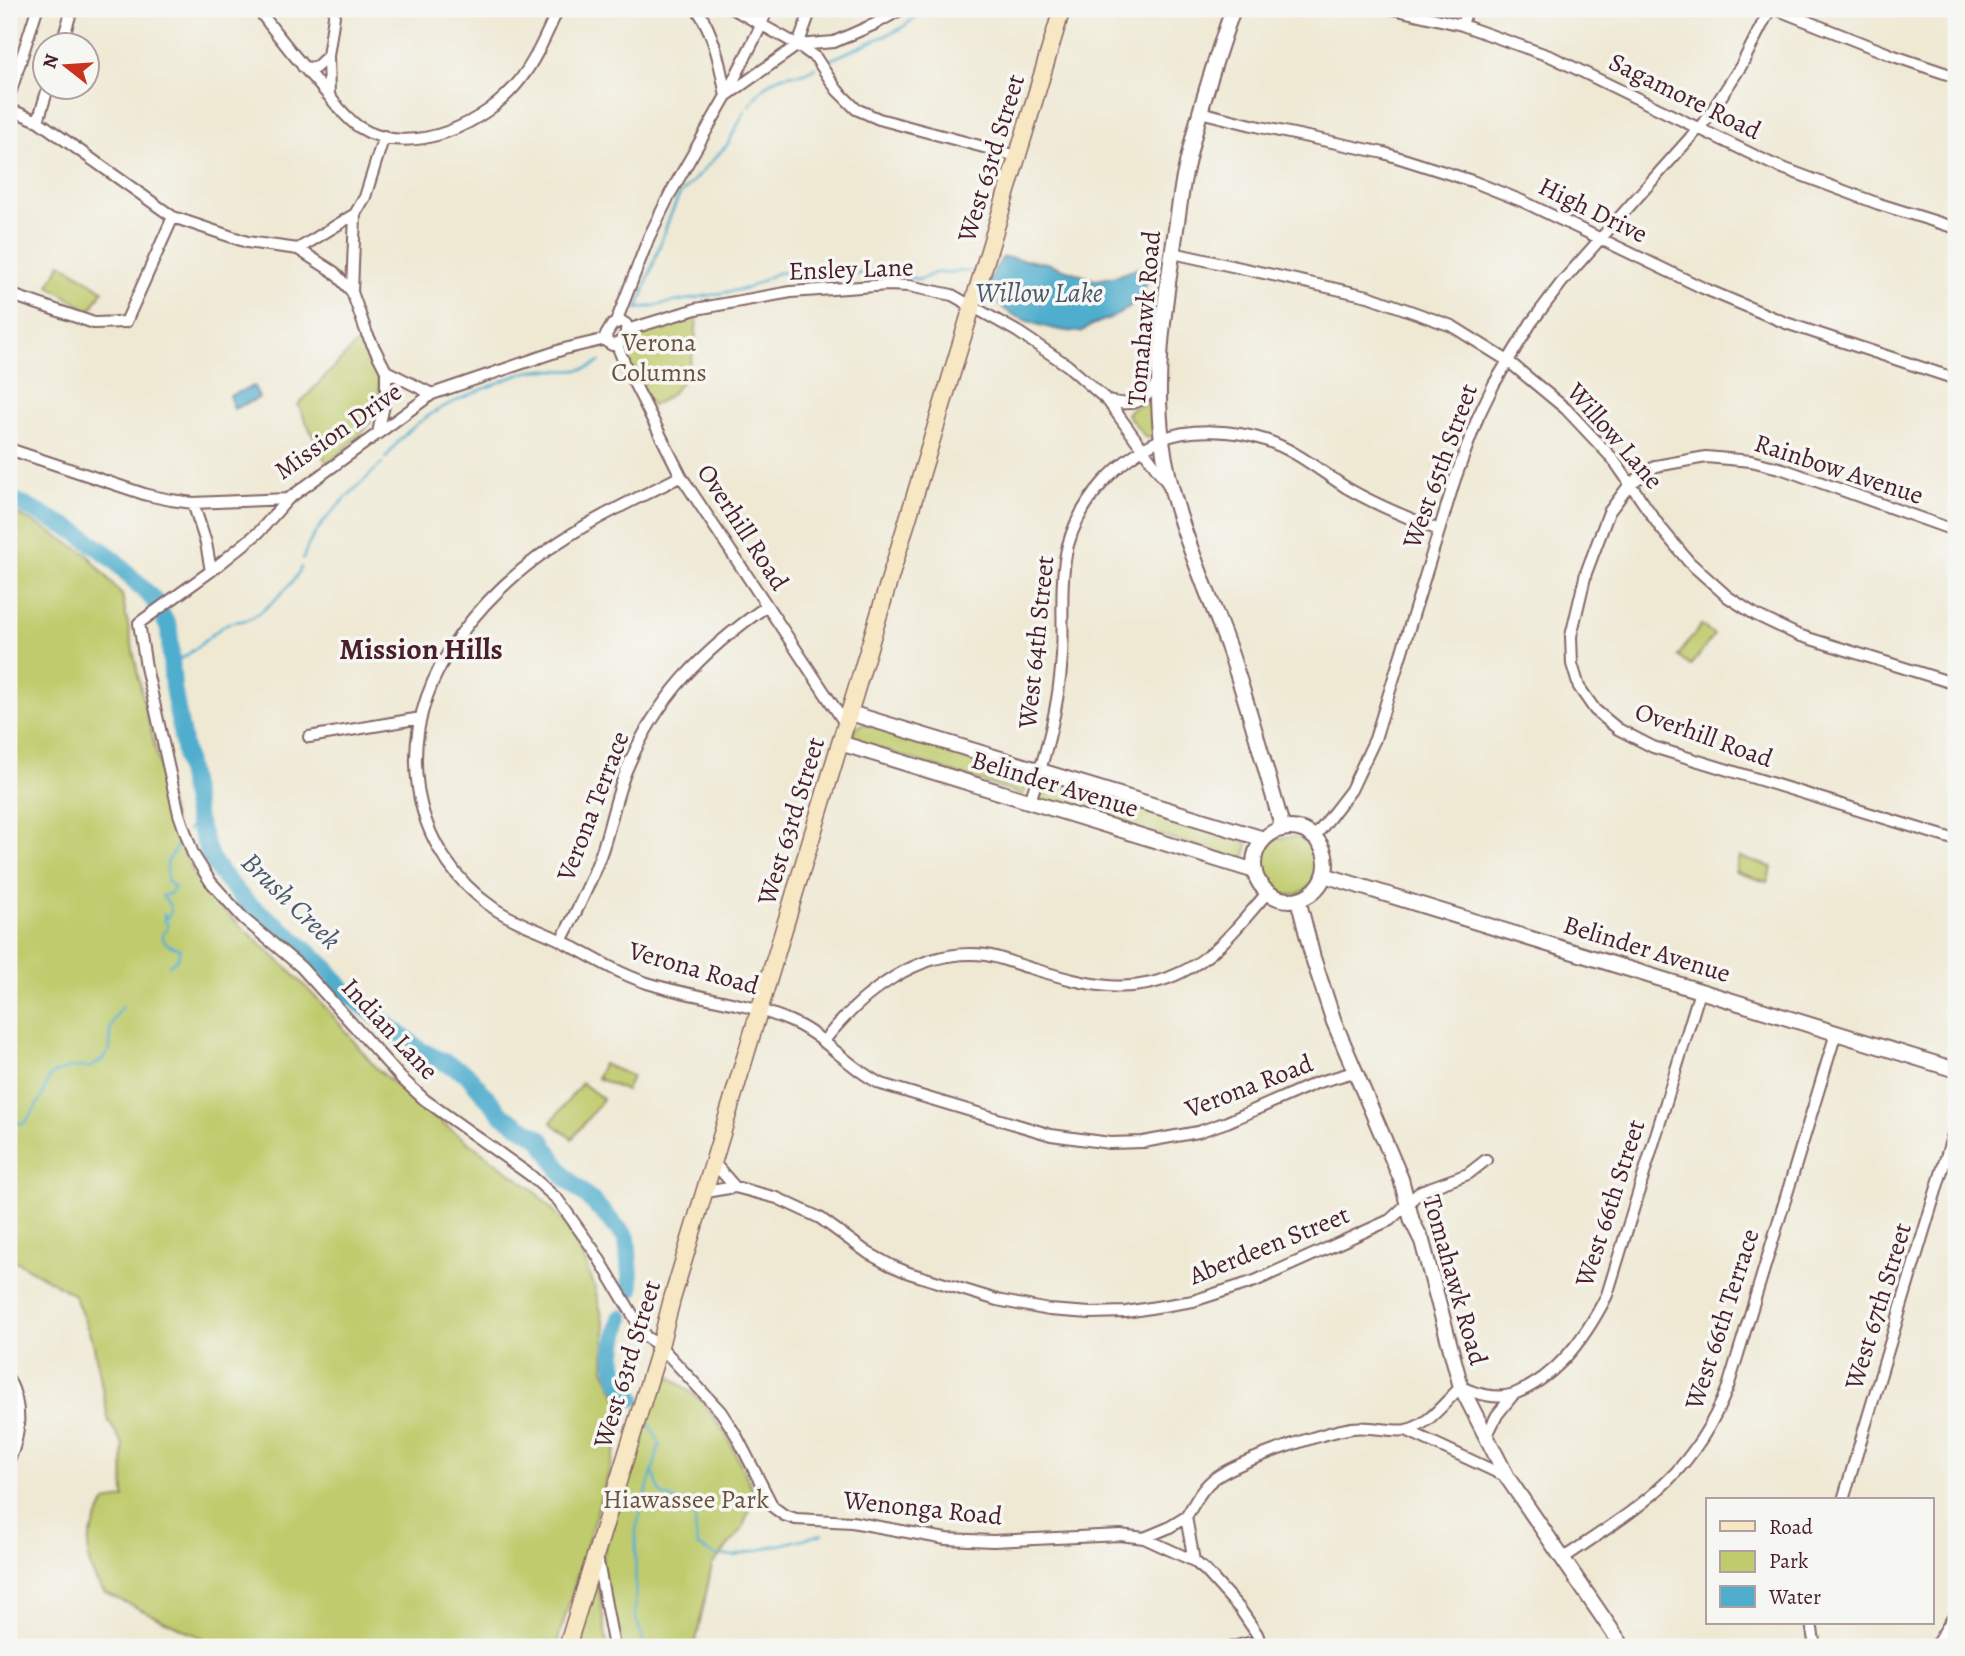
<svg xmlns="http://www.w3.org/2000/svg" width="1965" height="1656" font-family="Alegreya,serif">
<style>
.green{fill:#bfcb6c;stroke:#84754c;stroke-width:2}
.water{fill:#4fadcd;stroke:#4c667c;stroke-width:2}
.lines{fill:none;stroke-linecap:round;stroke-linejoin:round}
.stream{stroke:#4fadcd;stroke-width:2.5}
.river{stroke:#4fadcd;stroke-width:18}
.minor-casing{stroke:#846666;stroke-width:14}
.tertiary-casing{stroke:#846666;stroke-width:18}
.secondary-casing{stroke:#846666;stroke-width:19}
.minor{stroke:#fff;stroke-width:10}
.tertiary{stroke:#fff;stroke-width:14}
.secondary{stroke:#f8e7c3;stroke-width:16}
.labels{text-anchor:middle;dominant-baseline:central;stroke-width:7;stroke-linejoin:round;paint-order:stroke}
.street-label{font-size:26px;fill:#4a1f2b;stroke:#f6f6f2}
.park-label{font-size:26px;fill:#6d533e;stroke:#f6f6f2}
.water-label{font-size:28px;font-style:italic;fill:#4c586c;stroke:#f6f6f2}
.quarter-label{font-size:30px;font-weight:bold;fill:#4a1f2b;stroke:#f6f6f2}
</style>
<rect width="100%" height="100%" fill="#f6f6f2"/>
<filter id="ink" filterUnits="userSpaceOnUse"><feTurbulence type="fractalNoise" baseFrequency=".0143" numOctaves="2"/><feDisplacementMap in="SourceGraphic" scale="14" xChannelSelector="R" yChannelSelector="G"/><feConvolveMatrix kernelMatrix="1 2 1 2 8 2 1 2 1" color-interpolation-filters="sRGB"/></filter>
<filter id="wash" filterUnits="userSpaceOnUse"><feTurbulence type="fractalNoise" baseFrequency=".00686" numOctaves="4" result="noise"/><feDisplacementMap in="SourceGraphic" scale="28" xChannelSelector="R" yChannelSelector="G"/><feGaussianBlur stdDeviation="1.57" result="paint"/><feColorMatrix in="noise" values="0 0 0 0 0 0 0 0 0 0 0 0 0 0 0 0 0 1.4 0 .05"/><feComposite in="paint" operator="in"/></filter>
<g filter="url(#wash)">
<rect width="100%" height="100%" fill="#efe9d4"/>
<path class="green" d="M61 263 103 290 90 311 49 286Z
M697 314C696 341 693 374 671 394 666 399 658 402 652 406 644 393 625 366 627 351 630 329 679 318 697 314Z
M362 338C396 403 379 422 327 464L298 405Z
M1152 401 1156 435 1146 438 1127 414 1131 409Z
M9 510 42 527 87 554 122 595 142 695 178 839 196 878 220 907 289 970 328 1010 375 1067 423 1109 531 1188 561 1218 582 1254 595 1288 605 1329 604 1369 626 1415 556 1647H221L105 1593C78 1561 87 1535 106 1501L124 1498 123 1444 109 1422 93 1342 74 1295 9 1257Z
M1701 625 1714 635 1691 666 1678 656Z
M865 724 1026 773 1030 778 1023 795 853 740C851 731 855 726 865 724Z
M1045 781H1050L1244 840 1248 846 1243 860 1039 799 1042 786Z
M1260 866a29 29 0 1 1 58 0a29 29 0 1 1-58 0Z
M1739 857 1772 867 1767 882 1735 872Z
M603 1064 632 1076 626 1091 597 1078Z
M582 1083 603 1099 572 1139 551 1122Z
M667 1374 703 1402 727 1436 755 1494 742 1530 712 1565 695 1646 697 1647H623L615 1634 601 1562 655 1380Z
M594 1584 598 1585 607 1643 605 1647H580L576 1641Z"/>
<path class="water" d="M1003 257 1047 263 1095 280 1113 277 1147 265 1153 268C1147 284 1136 304 1121 313 1107 321 1093 322 1081 332 1056 332 992 317 990 287 989 277 998 265 1003 257Z
M254 386 259 398 234 409 229 396Z"/>
<g class="lines">
<path class="stream" d="M830 60 900 29 927 9
M749 106C757 94 768 80 783 76 798 72 800 78 815 67
M638 308 669 219 679 196 727 145 745 111
M637 309 748 288 777 273 792 272 818 277 869 273 903 275 919 280 935 273 972 271
M386 458C410 420 446 404 486 388 501 382 516 374 532 371 555 367 581 377 600 361
M303 559C312 523 356 490 382 463
M171 662C186 661 210 634 225 625 231 621 238 622 246 620 262 615 295 583 301 567
M188 830 197 820
M169 965 178 958 180 949C172 946 163 945 162 934L167 930 168 924 164 922V914L167 919 171 912 169 904 162 896 169 894 175 888 167 881V863L182 838
M9 1125 15 1122 23 1124C35 1112 45 1092 49 1076L69 1068 91 1067 102 1060 110 1049V1031L113 1020 123 1006
M9 1135V1149
M653 1472 661 1494 693 1508C697 1521 694 1533 698 1546L714 1555 735 1556 823 1534
M645 1647 635 1615 636 1529 660 1444 648 1421"/>
<path class="river" d="M9 498 75 531 111 557 153 599 169 628 173 687 197 820 210 857 222 875 248 904 277 925 325 967 342 988 361 1004 420 1050 466 1073 501 1114 541 1139 563 1175 592 1201 627 1238 631 1289
M621 1318C613 1351 606 1371 633 1398"/>
</g>
</g>
<g filter="url(#ink)">
<g class="lines">
<g class="minor-casing">
<path id="minor" d="M258 9C280 39 304 68 329 96 338 107 347 119 359 127 411 160 487 123 520 80 536 59 547 33 558 9
M697 9C715 35 720 65 726 96
M733 9 798 45 816 58 837 90 856 109 879 119 1017 156
M1393 9 1462 25 1552 57 1772 164 1879 204 1956 228
M1776 9 1894 56 1956 77
M1462 25 1467 9
M798 45 811 9
M61 46 72 9
M303 67 315 68 328 56
M726 95 761 26 767 9
M329 96 328 56 335 9
M9 97 37 9
M9 109 38 121 173 217 247 242 298 249 355 214
M1200 112 1260 127 1384 153 1472 181 1522 201 1703 288 1786 323 1956 379
M38 121 48 88
M384 136 365 197 355 214 352 292 367 334 386 371 432 394
M298 249 334 272 352 292
M1173 253 1368 296 1452 326 1508 361 1566 409 1613 459 1660 527 1689 562 1728 597 1756 615 1798 635 1956 684
M9 294 94 323 126 322 173 217
M621 321 626 324C628 334 622 344 612 345L607 342 606 335 612 325Z
M616 322 649 237 670 194 726 96 798 45 834 42 875 24 902 9
M627 330 696 309 791 292 888 285 909 286 952 295 1018 332 1067 365 1108 401 1168 484
M617 345 626 367 681 476 846 725
M1108 401C1136 407 1141 403 1159 382
M378 433 386 396V371
M9 449 147 495 171 500 193 503 288 499 432 394 564 349 606 339
M681 476C649 493 615 508 583 527 492 581 401 674 418 788 425 838 454 881 495 909 516 923 540 930 562 941 590 956 617 973 647 983 694 998 744 1001 790 1021 824 1035 847 1067 881 1084L1051 1135 1110 1143 1143 1142 1198 1132 1227 1122 1316 1083 1354 1072
M288 499 259 532 211 571 139 623 146 667 179 814 193 854 210 881 244 919 301 967 401 1078 425 1100 530 1175 558 1200 595 1252 646 1337 660 1346 721 1412 736 1435 773 1507 784 1515 796 1519 852 1522 946 1539 993 1541 1120 1535 1144 1538 1194 1561 1206 1571 1240 1609 1257 1634 1262 1647
M193 503 206 543 211 571
M1956 531 1783 469 1751 461 1706 457 1656 466 1630 484 1609 512 1586 573 1571 636 1572 664 1579 687 1595 710 1618 729 1653 747 1956 840
M309 737 421 718
M1030 801C1046 754 1059 707 1062 656 1064 619 1059 581 1068 545 1081 499 1117 460 1160 440 1189 427 1235 430 1265 440 1296 450 1320 471 1347 488 1376 505 1408 518 1439 530
M1314 838 1351 790 1375 739 1455 479 1478 417 1494 384 1531 323 1562 282 1706 120 1741 66 1770 9
M561 941C577 911 592 881 603 848 611 823 616 796 626 771 656 698 703 650 767 606
M823 1042C862 993 919 947 986 955 999 957 1013 963 1027 967 1081 983 1128 999 1182 972 1218 955 1242 921 1268 892
M714 1163 735 1187
M705 1192 735 1187 777 1198 820 1218 868 1253 890 1265 909 1273 997 1300 1049 1310 1090 1313 1126 1312 1193 1301 1255 1281 1390 1220 1421 1191 1468 1174 1486 1160
M9 1380C22 1405 21 1435 9 1460
M1406 1430 1507 1477
M1486 1437 1497 1415 1513 1395
M1843 1500 1956 1124
M1144 1538 1168 1528 1186 1517
M597 1557 614 1647
M1562 1559C1640 1506 1691 1479 1728 1387L1836 1033
M1194 1561 1186 1517C1195 1503 1202 1487 1215 1478 1240 1460 1322 1433 1352 1428 1370 1425 1394 1433 1406 1430 1429 1426 1445 1401 1461 1387 1476 1394 1498 1400 1514 1394 1558 1377 1587 1335 1607 1295L1700 991
M1811 1623 1815 1647
M1232 1647 1248 1643 1267 1647
M1935 1647 1956 1613"/>
</g>
<g class="tertiary-casing">
<path id="tertiary" d="M1233 9C1213 66 1195 123 1183 182 1179 206 1176 231 1172 255 1163 316 1154 379 1162 440 1170 508 1204 581 1228 646 1249 706 1265 768 1283 829
M850 713 1264 839
M840 743 1255 871
M1254 864a36 36 0 1 1 72 0a36 36 0 1 1-72 0Z
M1324 875 1956 1070
M1298 899 1313 958 1334 1022 1401 1179 1412 1221 1422 1241 1461 1387 1507 1477 1623 1647"/>
</g>
<g class="secondary-casing">
<path id="secondary" d="M567 1647 660 1346 672 1299 1062 9"/>
</g>
<use href="#minor" class="minor"/>
<use href="#tertiary" class="tertiary"/>
<use href="#secondary" class="secondary"/>
</g>
</g>
<g class="labels">
<g class="street-label">
<text transform="translate(1685 96) rotate(26)">Sagamore Road</text>
<text transform="translate(991 158) rotate(-73)">West 63rd Street</text>
<text transform="translate(1593 210) rotate(26)">High Drive</text>
<text transform="translate(851 269) rotate(-2)">Ensley Lane</text>
<text transform="translate(1144 318) rotate(-85)">Tomahawk Road</text>
<text transform="translate(338 431) rotate(-35)">Mission Drive</text>
<text transform="translate(1615 436) rotate(49)">Willow Lane</text>
<text transform="translate(1440 466) rotate(-70)">West 65th Street</text>
<text transform="translate(1839 469) rotate(18)">Rainbow Avenue</text>
<text transform="translate(743 527) rotate(57)">Overhill Road</text>
<text transform="translate(1036 642) rotate(-84)">West 64th Street</text>
<text transform="translate(1704 735) rotate(20)">Overhill Road</text>
<text transform="translate(1055 784) rotate(17)">Belinder Avenue</text>
<text transform="translate(593 806) rotate(-69)">Verona Terrace</text>
<text transform="translate(791 821) rotate(-73)">West 63rd Street</text>
<text transform="translate(1647 949) rotate(17)">Belinder Avenue</text>
<text transform="translate(694 968) rotate(16)">Verona Road</text>
<text transform="translate(390 1029) rotate(47)">Indian Lane</text>
<text transform="translate(1249 1086) rotate(-21)">Verona Road</text>
<text transform="translate(1610 1203) rotate(-72)">West 66th Street</text>
<text transform="translate(1269 1245) rotate(-22)">Aberdeen Street</text>
<text transform="translate(1455 1280) rotate(74)">Tomahawk Road</text>
<text transform="translate(1878 1306) rotate(-73)">West 67th Street</text>
<text transform="translate(1722 1319) rotate(-72)">West 66th Terrace</text>
<text transform="translate(627 1364) rotate(-73)">West 63rd Street</text>
<text transform="translate(923 1508) rotate(6)">Wenonga Road</text>
</g>
<g class="park-label">
<text x="659" y="342">Verona<tspan x="659" dy="30">Columns</tspan></text>
<text x="686" y="1499">Hiawassee Park</text>
</g>
<g class="water-label">
<text x="1039" y="293">Willow Lake</text>
<text transform="translate(291 901) rotate(44)">Brush Creek</text>
</g>
<g class="quarter-label">
<text x="421" y="649">Mission Hills</text>
</g>
</g>
<rect width="1965" height="1656" fill="none" stroke="#f6f6f2" stroke-width="35"/>
<rect x="1706" y="1498" width="228" height="126" fill="#f6f6f2" stroke="#b1a0a2" stroke-width="2"/>
<rect x="1720" y="1521" width="35" height="10" fill="#f8e7c3" stroke="#b1a0a2" stroke-width="2"/>
<text x="1769" y="1534" font-size="21" fill="#4a1f2b">Road</text>
<rect x="1720" y="1551" width="35" height="21" fill="#bfcb6c" stroke="#b1a0a2" stroke-width="2"/>
<text x="1769" y="1568" font-size="21" fill="#4a1f2b">Park</text>
<rect x="1720" y="1586" width="35" height="21" fill="#4fadcd" stroke="#b1a0a2" stroke-width="2"/>
<text x="1769" y="1604" font-size="21" fill="#4a1f2b">Water</text>
<g transform="translate(66 66) rotate(287)"><circle r="33" fill="#f6f6f2" stroke="#b1a0a2" stroke-width="2"/>
<path d="M0-5L12 26L0 18L-12 26Z" fill="#c8321e"/>
<text y="-10" font-size="19" font-weight="bold" text-anchor="middle" fill="#4a1f2b">N</text>
</g>
</svg>
